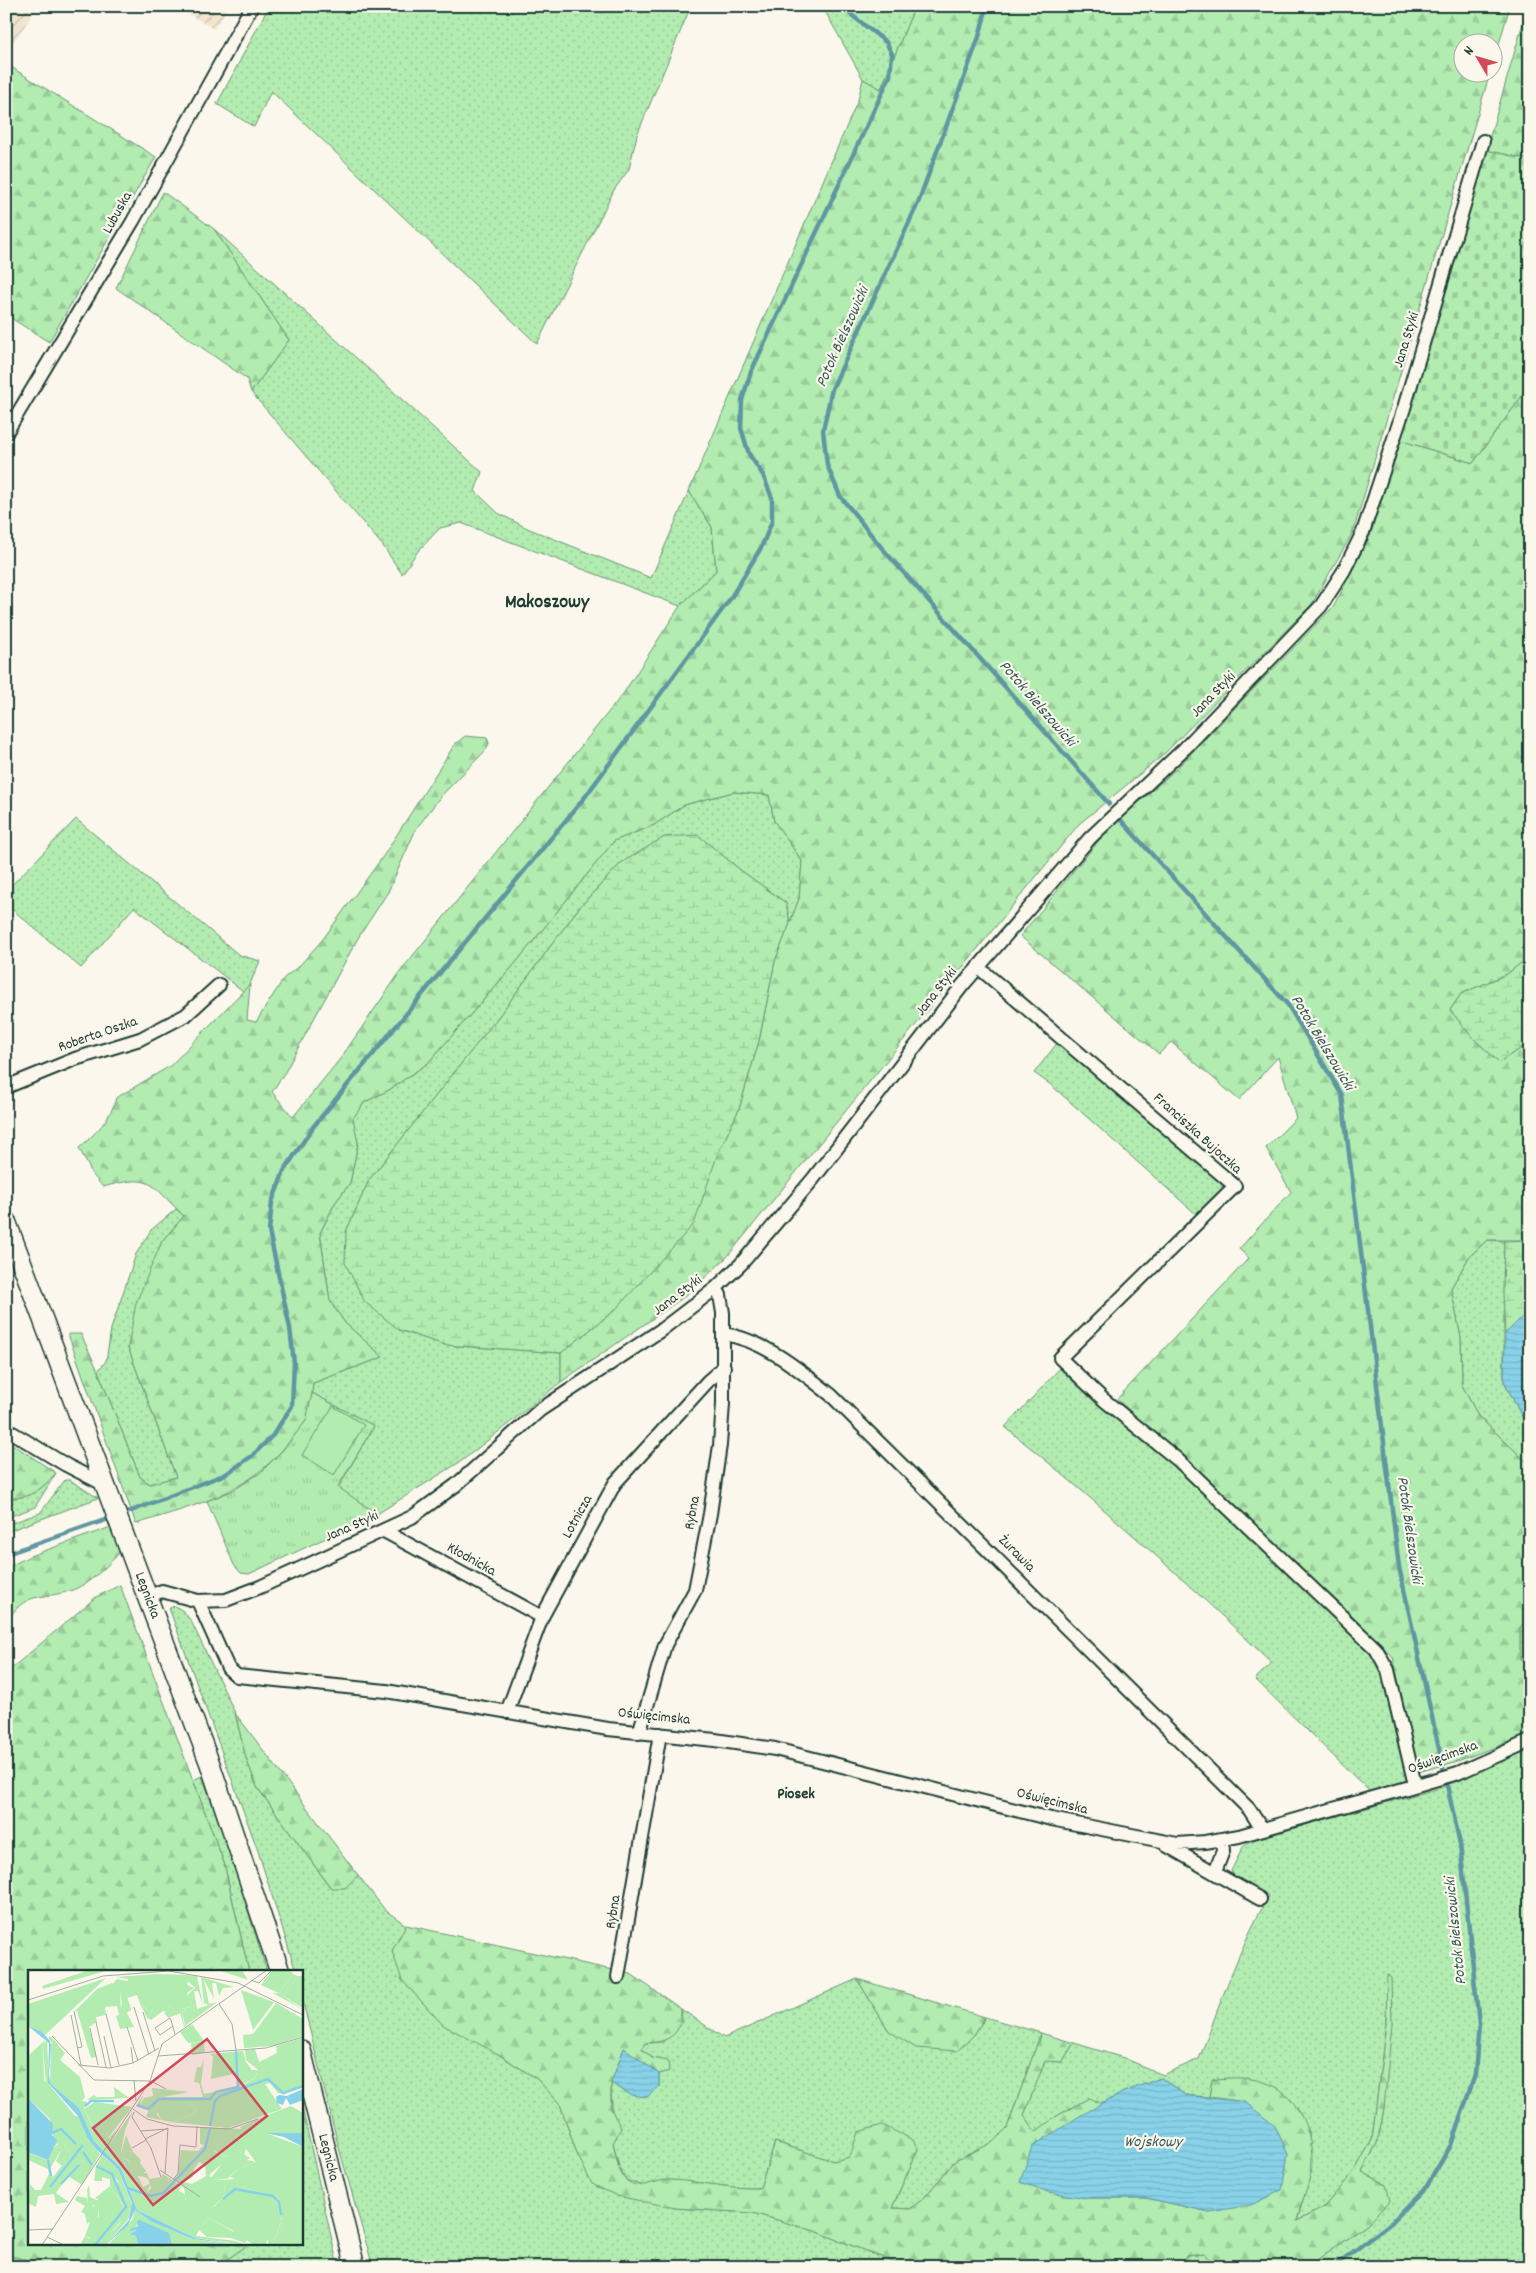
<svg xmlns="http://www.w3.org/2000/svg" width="1536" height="2273" font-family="Dekko,sans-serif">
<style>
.industrial{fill:url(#industrial-furrows)}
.grass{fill:url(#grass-dots);stroke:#689472}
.forest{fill:url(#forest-firs);stroke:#689472}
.wetland{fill:url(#wetland-marsh);stroke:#689472}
.cemetery{fill:url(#cemetery-stones);stroke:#689472}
.park{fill:url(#park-tufts);stroke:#689472}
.garden{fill:#b2ecb1;stroke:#689472}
.water{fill:url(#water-rules);stroke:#5e96a1}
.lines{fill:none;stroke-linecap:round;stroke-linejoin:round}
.stream{stroke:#5e96a1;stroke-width:4.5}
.street-casing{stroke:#1f3d34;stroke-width:16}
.secondary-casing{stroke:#1f3d34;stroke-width:22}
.street{stroke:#fbf7ec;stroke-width:12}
.secondary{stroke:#fbf7ec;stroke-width:19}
.labels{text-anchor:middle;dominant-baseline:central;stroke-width:4.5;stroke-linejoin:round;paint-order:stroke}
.street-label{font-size:15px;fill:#1f3d34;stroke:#fbf7ec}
.water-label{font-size:16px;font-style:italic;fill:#345b58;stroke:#fbf7ec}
.neighbourhood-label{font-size:16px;font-weight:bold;fill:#1f3d34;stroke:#fbf7ec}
.district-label{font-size:20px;font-weight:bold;fill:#1f3d34;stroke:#fbf7ec}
.inset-river{fill:none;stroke:#88d2e9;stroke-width:2.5}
.inset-road{fill:none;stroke:#a3ada2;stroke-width:1}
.view{fill:#d1495b;fill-opacity:0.15;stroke:#d1495b;stroke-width:2.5}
.inset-edge{fill:none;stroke:#1f3d34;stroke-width:2.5}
</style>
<defs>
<pattern id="industrial-furrows" width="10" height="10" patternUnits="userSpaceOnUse" patternTransform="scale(1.25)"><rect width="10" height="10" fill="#f1e5d0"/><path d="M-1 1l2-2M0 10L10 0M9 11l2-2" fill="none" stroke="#cec5b3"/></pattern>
<pattern id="grass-dots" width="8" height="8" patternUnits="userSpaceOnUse" patternTransform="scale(1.25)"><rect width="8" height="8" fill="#b2ecb1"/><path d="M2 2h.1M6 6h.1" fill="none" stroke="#99cb99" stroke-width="1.8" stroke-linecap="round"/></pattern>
<pattern id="forest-firs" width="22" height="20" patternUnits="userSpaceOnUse" patternTransform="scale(1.25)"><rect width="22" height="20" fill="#b2ecb1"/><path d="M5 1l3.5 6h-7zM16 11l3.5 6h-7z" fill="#99cb99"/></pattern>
<pattern id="wetland-marsh" width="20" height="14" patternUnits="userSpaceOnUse" patternTransform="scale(1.25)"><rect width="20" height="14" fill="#b2ecb1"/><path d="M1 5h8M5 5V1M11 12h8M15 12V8" fill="none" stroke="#99cb99"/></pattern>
<pattern id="cemetery-stones" width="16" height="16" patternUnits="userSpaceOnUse" patternTransform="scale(1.25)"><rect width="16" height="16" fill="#b2ecb1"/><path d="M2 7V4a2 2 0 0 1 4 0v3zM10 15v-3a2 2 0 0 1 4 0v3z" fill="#99cb99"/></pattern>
<pattern id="park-tufts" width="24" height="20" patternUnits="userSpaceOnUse" patternTransform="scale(1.25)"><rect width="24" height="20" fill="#b2ecb1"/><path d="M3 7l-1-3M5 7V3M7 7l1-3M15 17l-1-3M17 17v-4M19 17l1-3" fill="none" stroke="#99cb99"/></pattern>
<pattern id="water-rules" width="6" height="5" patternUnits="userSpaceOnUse" patternTransform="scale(1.25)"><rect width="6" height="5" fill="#88d2e9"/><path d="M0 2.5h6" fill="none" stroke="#75b5c8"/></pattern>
</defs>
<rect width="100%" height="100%" fill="#fbf7ec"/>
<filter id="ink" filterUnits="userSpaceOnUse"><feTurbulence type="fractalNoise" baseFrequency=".02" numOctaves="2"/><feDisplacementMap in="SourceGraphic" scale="10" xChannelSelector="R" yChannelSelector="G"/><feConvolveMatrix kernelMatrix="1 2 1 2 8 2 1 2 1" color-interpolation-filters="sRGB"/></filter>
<g filter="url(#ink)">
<path class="industrial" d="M6 6H38L6 53Z
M175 6H229L214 29Z"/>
<path class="grass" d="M269 6H691L637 135 629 169 614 190 537 344 271 91 254 127 217 104Z
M822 6H915L881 89 863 79Z
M214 229 482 472 475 491 498 513 527 528 651 578 689 491 712 527 716 571 680 606 461 523 440 528 418 551 402 574 383 546 251 392 289 340Z
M733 792 769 795 774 821 802 861 799 899 790 923 786 903 739 869 698 835 621 863 578 909 499 1016 369 1180 346 1232 399 1330 445 1345 561 1353V1382L463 1460 377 1514 338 1488 374 1426 312 1393 313 1383 383 1357 345 1323 330 1301 320 1233 335 1203 350 1183 358 1143 352 1118 365 1102 389 1090 428 1063 514 965 614 841 654 825 684 805Z
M76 819 239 955 260 961 250 984 243 991 134 907 81 968 6 904V891Z
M1058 1042 1222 1181V1191L1197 1215 1051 1085 1034 1073Z
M176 1209 184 1216 162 1241 128 1347 176 1477 150 1484 140 1477 98 1371 106 1361 111 1329 136 1254 151 1230Z
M1487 1240 1504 1241V1381L1526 1425 1530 1428V1465L1478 1416 1462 1385 1461 1338 1451 1288 1469 1257Z
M1062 1366 1232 1517 1380 1660 1408 1778 1406 1781 1370 1792 1255 1679 1272 1663C1186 1581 1098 1502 1005 1427Z
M56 1473 35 1507 6 1518V1498C30 1499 41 1490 56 1473Z
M65 1480H70L98 1498 6 1532V1525L40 1513Z
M175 1606 183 1611 191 1621 235 1713 246 1758 257 1787 330 1887 345 1888 358 1875 385 1910 406 1925 392 1951 498 2054 537 2079 560 2104 577 2154 674 2208 753 2213 818 2232 906 2267H373L337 2141 301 1994V1972H296L257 1848 169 1608Z
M1530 1618V1665L1520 1659V1626Z
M1530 1749V2267H1307L1368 2223 1386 2184 1362 2172 1378 2141 1384 2108 1388 1975 1386 2023 1372 2140 1354 2172 1323 2208 1297 2221 1311 2171 1309 2132 1212 2080 1209 2097 1185 2095 1161 2078 1124 2092 1102 2104 1089 2098 1057 2116 1035 2133 1024 2115 1045 2060 1062 2062 1074 2043 1124 2058 1163 2075 1199 2059C1220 2005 1239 1946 1269 1896L1233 1875 1231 1871 1244 1845 1253 1839 1440 1788Z
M202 1776 232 1859 267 1972H249L224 1863 193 1780Z
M857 1979 889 2031 974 2035 985 2017 1041 2033 1007 2128 994 2142 955 2161 924 2198 910 2209 892 2208 918 2149 833 2161 775 2142 760 2188H744L668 2180 644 2186 626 2180 620 2170 613 2143 611 2083 631 2095 659 2087V2074L669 2071 642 2049 646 2043 663 2042 682 2021 681 2009 724 2038Z
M301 2103 338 2267H206L222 2263 249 2244H301Z
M1204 2254 1219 2267H1182L1186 2256Z
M6 2255 59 2267H6Z"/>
<path class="forest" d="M915 6H1510L1494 61V42H1464V72L1490 73 1353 532 1312 604 1162 756 1079 824 727 1257 684 1297 561 1382V1353L615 1310 717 1156 739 1109 759 1041 775 961 799 899 802 861 774 821 769 795 733 792 684 805 654 825 614 841 514 965 428 1063 389 1090 365 1102 353 1118 358 1143 350 1183 335 1203 320 1233 330 1301 345 1323 383 1357 313 1383C312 1394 311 1410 306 1421 302 1428 294 1435 289 1442 248 1494 196 1505 136 1524L68 1334H81L98 1371 140 1477 150 1484 176 1477 128 1347 136 1303 162 1241 184 1216C149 1183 154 1173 103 1187L93 1175 79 1148C95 1134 111 1119 116 1098L170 1066 250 984 247 1020 256 1022 284 978 300 965 323 939 384 855 455 744 465 736 487 738 489 743 486 750 441 796 416 829 388 892 358 938 285 1072 272 1092 293 1117 340 1059 403 968 623 694 680 606 716 571 712 527 689 491 858 100 863 79 881 89Z
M1528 6H1530V160L1486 150Z
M6 64 156 157 49 342 6 315Z
M163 192 214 229 289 340 251 392 247 379 116 288Z
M1530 385V956L1507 974 1461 994 1450 1010 1473 1038 1499 1062 1523 1047 1530 1049V1240H1487L1469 1257 1451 1288 1461 1338 1462 1385 1478 1416 1530 1465V1618L1520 1627V1659L1530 1665V1734L1455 1762 1418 1772 1393 1657 1351 1614 1117 1399 1249 1258 1239 1249 1291 1192 1266 1148 1296 1118 1278 1057 1239 1100 1171 1042 1159 1054 1020 936 1105 833 1176 769 1334 606 1370 536 1400 440 1473 463Z
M6 1440 56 1473C41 1490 30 1499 6 1498Z
M111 1527 116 1538 119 1553C107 1567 85 1588 66 1592 36 1600 27 1591 6 1622V1568L30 1556Z
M120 1585 224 1863 249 1972H29V2244H249L222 2263 206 2267H59L6 2255V1673L96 1597Z
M235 1713 358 1875 345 1888H331L257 1787 246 1758Z
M406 1925 631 1974 681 2009C682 2034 670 2042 646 2043L642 2049 652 2058 668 2061 669 2071 659 2074 624 2048 611 2083V2109L621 2128 613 2143C616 2154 617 2171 626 2180 640 2192 656 2179 670 2180 700 2181 729 2189 760 2188L775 2142 833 2161 850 2157 858 2132 882 2125 913 2140 918 2149 892 2208 910 2209 924 2198 955 2161 993 2142 1007 2128 1041 2033 1074 2043 1062 2062 1045 2061 1024 2115 1035 2132 1057 2116 1089 2098 1102 2104 1032 2147 1086 2198H1146L1210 2212 1245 2102 1209 2097 1212 2080C1233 2076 1257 2077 1276 2087 1302 2101 1316 2145 1311 2172 1308 2189 1300 2205 1297 2221L1323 2208 1354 2172 1372 2140 1386 2023 1387 1975 1391 1978 1392 2024 1384 2108 1378 2141 1362 2172 1386 2184 1390 2201 1368 2223 1307 2267H1219L1204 2254 1186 2256 1182 2267H906L818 2232 753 2213 675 2208 617 2196 592 2184 577 2154 560 2104 537 2079 498 2054 443 2025 402 1980 392 1951Z
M857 1979 985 2017 974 2035 957 2051 916 2048 889 2031Z"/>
<path class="wetland" d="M698 835 739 869 786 903 790 923 775 961 759 1041 739 1109 717 1156 694 1224 615 1310 561 1353 445 1345 399 1330 365 1302 345 1263 346 1232 369 1180 499 1016 578 909 621 863 664 837Z
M1530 956V1049L1523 1047 1499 1062 1473 1038 1450 1010 1461 994 1507 974Z
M1530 1240V1309L1505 1334 1503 1293 1504 1241Z"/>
<path class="cemetery" d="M1486 150 1530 160V385L1473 463 1400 440Z"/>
<path class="park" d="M312 1393 374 1426 338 1487 377 1514 249 1574 241 1573 234 1565 207 1501 234 1490 260 1473 282 1451 306 1421Z"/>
<path class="garden" d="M333 1406 364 1425 334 1475 302 1455Z"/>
<path class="water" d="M1530 1309V1428L1526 1425 1504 1381 1505 1334Z
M624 2048 659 2074V2087L647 2097 631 2095 611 2083Z
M1161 2078 1185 2095 1245 2102 1275 2126 1288 2154 1282 2190 1251 2205 1210 2212 1146 2198H1086L1049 2192 1020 2182 1032 2147 1078 2117 1124 2092Z"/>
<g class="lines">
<path class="stream" d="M987 6 979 37 918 203 832 389 823 430 827 465 840 496 881 547 1109 804
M1119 818 1288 1005 1342 1095 1399 1567 1460 1844 1479 2024 1475 2075 1451 2145 1427 2186 1391 2223 1333 2267
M121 1515 226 1474 252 1456 273 1435 292 1406 294 1363 290 1328 269 1231 272 1202 284 1171 313 1127 585 797 730 599 762 546 772 521V498L763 475 749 454 741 428 742 400 751 372 890 76 892 54 886 42 840 6
M6 1554 114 1517"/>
<g class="street-casing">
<path id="street" d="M6 433 133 221 252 6
M978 967 1235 1186 1060 1358 1104 1400 1178 1460 1376 1649 1388 1670 1415 1785
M6 1087 75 1059 140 1039 186 1015 219 985
M723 1334C763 1339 801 1371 831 1395L1249 1809 1262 1829
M6 1429 66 1465 105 1485
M384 1531 542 1617
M147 1597 162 1591 198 1601 226 1600 260 1587 412 1517 456 1485 540 1410 661 1330 716 1288 741 1264 813 1179 962 986 1090 838 1185 748 1321 606 1343 572 1363 532 1404 408 1483 141
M198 1601 228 1668 237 1676 386 1691 608 1729 715 1740 775 1749 1051 1819 1177 1844 1205 1842 1239 1836 1400 1790 1458 1773 1530 1741
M507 1712 542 1617 615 1483 708 1381 724 1367
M639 1733 665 1645 695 1590 710 1514 720 1445 723 1404V1313L720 1295 716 1288
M1166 1845 1260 1899
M1215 1872 1223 1851 1222 1839
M618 1977 660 1734"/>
</g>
<g class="secondary-casing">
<g id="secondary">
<path id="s1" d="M6 1221 210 1764 280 1972"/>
<path id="s2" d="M301 2050 355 2267"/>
</g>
</g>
<use href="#street" class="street"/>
<use href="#secondary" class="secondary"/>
</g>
</g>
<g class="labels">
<g class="street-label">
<text transform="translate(118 213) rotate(-61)">Lubuska</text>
<text transform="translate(1407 340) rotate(-73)">Jana Styki</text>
<text transform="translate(1214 695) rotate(-46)">Jana Styki</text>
<text transform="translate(937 992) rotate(-52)">Jana Styki</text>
<text transform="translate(98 1035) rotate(-19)">Roberta Oszka</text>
<text transform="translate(1197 1134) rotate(42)">Franciszka Bujoczka</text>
<text transform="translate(678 1296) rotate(-37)">Jana Styki</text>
<text transform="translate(693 1513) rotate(-80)">Rybna</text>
<text transform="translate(578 1517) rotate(-61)">Lotnicza</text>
<text transform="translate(352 1527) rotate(-24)">Jana Styki</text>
<text transform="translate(1016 1554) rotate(45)">Żurawia</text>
<text transform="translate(471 1560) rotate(29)">Kłodnicka</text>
<text stroke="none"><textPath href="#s1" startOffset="400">Legnicka</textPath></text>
<text transform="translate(654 1717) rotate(6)">Oświęcimska</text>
<text transform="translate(1443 1758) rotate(-20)">Oświęcimska</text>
<text transform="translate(1052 1802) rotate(14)">Oświęcimska</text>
<text transform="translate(614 1912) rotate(-81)">Rybna</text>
<text stroke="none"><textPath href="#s2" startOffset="111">Legnicka</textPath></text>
</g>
<g class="water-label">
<text transform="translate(843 337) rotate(-66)">Potok Bielszowicki</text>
<text transform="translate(1037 704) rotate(49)">Potok Bielszowicki</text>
<text transform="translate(1322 1043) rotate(59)">Potok Bielszowicki</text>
<text transform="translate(1409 1530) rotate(82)">Potok Bielszowicki</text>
<text transform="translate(1456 1931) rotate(-96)">Potok Bielszowicki</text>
<text x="1153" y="2142">Wojskowy</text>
</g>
<g class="neighbourhood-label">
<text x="796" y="1794">Piosek</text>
</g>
<g class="district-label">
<text x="547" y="603">Makoszowy</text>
</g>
</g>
<g transform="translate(28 1970)">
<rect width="275" height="275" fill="#fbf7ec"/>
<path d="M61 0H81L15 19 14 16ZM129 4 159 5V15L166 18 159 23V28L167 36 153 39 152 35 153 43 140 48 136 42 145 40 137 33H132L122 42 114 35V39L109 25 99 28 103 39 102 42 99 27 106 21 99 19 100 9 88 7ZM265 4 269 6 255 26 275 40 245 23H251ZM78 8 17 65 0 56V34ZM84 13 92 22 93 41 91 45 89 36 77 37 78 45 68 47 69 52 61 57 68 87 63 88 49 41H47L69 19ZM167 39 164 51 157 55 154 41ZM164 54 176 71 160 73 152 62ZM17 70 15 76 16 110 47 146H50L60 169 72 184 54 215 40 206 28 223 41 232 28 234 26 224 10 226 8 237 0 233 2 214 7 220H13L21 204 20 199 0 190V182L19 190 25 177 34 178 22 199 25 207 43 184 38 178 37 170 29 162 30 173 27 176 22 149 0 128V86ZM27 71 37 83 32 90 52 107 57 127 54 131 59 132 56 139 66 159 81 168 89 159 80 176 105 141 97 160 93 182 95 189 104 215 102 218 112 217 113 220 120 222 123 218 120 209 103 200 102 192 94 186 98 181 105 182 113 190 112 193 118 201 114 203H119L121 209 133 207 135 204 153 216 151 221 158 225 157 230 186 237 197 225 196 210 207 209 210 216 250 227 255 257 246 271 253 252 249 232 221 223 176 250 175 255 181 248 206 262 203 268 179 267 171 260 168 266 207 271 218 275 167 268 109 240 93 198 66 171 51 138 22 113 23 73 27 75ZM215 81 218 92 224 100H230L227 108 209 117 210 103 183 109 185 87 182 84ZM176 89 173 114 176 124 181 123 179 127H175L171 113 166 112 169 97H173ZM86 117 108 133 100 128 59 130 66 125 68 127H87ZM137 130 161 133 169 139 164 145V137L160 134H134L129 144 133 150 118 147 121 139 126 141 130 133ZM74 185 90 199 105 237 102 247 78 275H52L57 266 62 269V251L59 254 57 244 53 242 57 236 47 230 49 226 59 228 60 234 65 233V243H61L71 247 70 229 67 228 82 216 96 237 94 250 82 263 100 247 102 237 91 212 82 202 68 197ZM107 240 124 252 165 269 206 275H143L142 267 111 251 104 266H108L110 275H80L104 250Z" fill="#b2ecb1"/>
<path d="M188 0H214L220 10 190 0ZM244 0H262L265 4 251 23 233 15ZM159 5 169 6 175 35 170 21H166L169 39 181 35 176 33 173 7 206 17 195 18 191 26 188 13H184L186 29 176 10 181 34 189 32 164 51 167 39 154 41 156 55 161 53 156 57 150 35 154 39 167 36 157 27 167 18 161 12 156 15ZM269 6H275V38L255 26ZM89 9 104 12 105 17 100 19 107 21 99 27 103 39 99 43 106 57 92 59 88 46 91 45 94 33 92 22 84 15ZM213 20 246 32 225 60ZM139 29 141 37 145 39 143 42 135 41 123 50 119 48 113 35 123 42 130 33H137ZM248 33 275 49V66L244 76 216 78 215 65 225 64ZM22 66 27 71 28 95 33 98 28 100V110L53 133 29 113 25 105 26 111 50 134 25 112 24 97 26 75 20 68ZM274 68 275 117 256 124 250 123 242 113 237 114 254 139 200 158 132 151 145 152 165 144 169 139 161 133 137 131 130 133 126 141 108 136 115 125 112 136 116 128 125 126 124 118 161 122 135 127H178L181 123 215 115 227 108 230 100 218 90 217 80 227 79 231 92 249 83 248 76ZM19 69 21 115 49 147 18 114 15 76ZM176 71 177 83 164 85 163 73ZM67 132 104 137 79 169 69 163 56 139ZM263 136 275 143V163H238L275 177V275H241L239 269 238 275H225L219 270 217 273 203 268 206 261 181 248 174 256 176 250 204 221 216 220 249 232 253 252 246 270 255 257 250 227 210 216 207 209 202 207 209 200 228 192 218 179 216 185 209 180 200 187 187 181 186 187 194 194 181 205 185 209 196 210 197 225 175 247 160 244 156 218 146 210 150 204 153 180 170 181 176 175 172 174V157L234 160 230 149ZM171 192 177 195 178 206 164 214 156 212 165 207 166 199ZM32 160 42 168 37 170 38 178 43 184 34 196 28 191 34 178 25 177 30 175 28 162ZM98 165 105 182 98 181 94 186 107 197 103 201H118L113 204 117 207 110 206 115 217 123 213 119 222 134 216 123 225 115 223 112 217 110 222 102 218 101 205 93 184ZM68 197 82 202 88 212H91L102 237 100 247 84 264 94 250 92 244 96 236 82 216V209L74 207V211H66ZM61 215 62 227 71 231 70 248 61 247 66 235 60 234 59 220Z" fill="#b2ecb1" fill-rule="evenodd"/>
<path d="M134 134H160L165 137V144L145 152 133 150 128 138ZM207 179 222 188 219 190 228 192 209 200 199 209H182L194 194 185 186V181L200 187ZM136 241 158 243 170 250 173 255 167 262 158 259 132 246ZM63 250 75 260 67 270 57 266Z" fill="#b2ecb1"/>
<path d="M230 149 234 160 214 161 212 157Z" fill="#b2ecb1"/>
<path d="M40 99 54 119 45 125 31 106Z" fill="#b2ecb1"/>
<path d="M0 56 14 62 22 71 23 76 21 104 22 113 51 138 66 171 93 198 109 240 167 268 212 275 165 269 124 252 107 240 100 255 78 275 101 250 104 233 90 199 69 180 60 169 50 146 20 113 21 73ZM275 119V130L262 135 258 128 255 135 249 133 248 127 251 125 259 126ZM0 128 25 154 24 165 29 170 20 190 0 182ZM237 163H275V177L256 167ZM112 250 141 263 144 275H110L108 266 102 265 108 260 101 261 108 254 104 259 110 256 109 251Z" fill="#88d2e9"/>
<path class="inset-river" d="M109 135 120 139 131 129H182L188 122 210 117 208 81M57 136 63 131H86M182 156 187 131 192 126 240 109 255 123 275 116M24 163 33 159 48 174M55 182 64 195M20 190 23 206M33 214 51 195M22 217 55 175M100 218 122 226 135 223 177 179 182 159M195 229 207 219 245 226 251 232 253 245M67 275 98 237 84 204 68 196"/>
<path class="inset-road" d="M223 10 231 13 244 0M0 30 75 6 141 1 210 13 275 45M191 34 204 54 208 80M106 37 121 85M46 41 54 77 49 78M115 42 127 81M78 44 91 95M43 45 53 95M68 52 78 97M145 56 132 65 127 58 142 48 143 50 147 64M99 57 110 91M62 58 70 95M24 66 66 110 123 111 138 119M76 66 83 98M103 77 105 93M130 86 238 78 275 67M50 95 82 98 105 93 131 78M106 110 108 131M105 139 119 149 145 156 201 159 230 149M106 142 104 147 123 178 133 207M113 161 139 159M117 169 140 158M104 178 118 170M132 200 172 227M137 204 140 158M145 210 150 203 152 175 168 177 169 156M0 260 25 259M19 267 36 275M14 275 122 111 134 74 239 0"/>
<path class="view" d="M179 69 239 146 125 235 65 158Z"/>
<rect width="275" height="275" class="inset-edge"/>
</g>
<rect width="1536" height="2273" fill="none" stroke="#fbf7ec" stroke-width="25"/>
<rect x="12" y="12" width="1511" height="2248" fill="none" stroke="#1f3d34" stroke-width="2" filter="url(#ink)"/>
<g transform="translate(1478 58) rotate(308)"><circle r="24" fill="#fbf7ec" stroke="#a3ada2"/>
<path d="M0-4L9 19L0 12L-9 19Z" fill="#d1495b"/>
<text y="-8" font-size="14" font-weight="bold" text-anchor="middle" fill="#1f3d34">N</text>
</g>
</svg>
